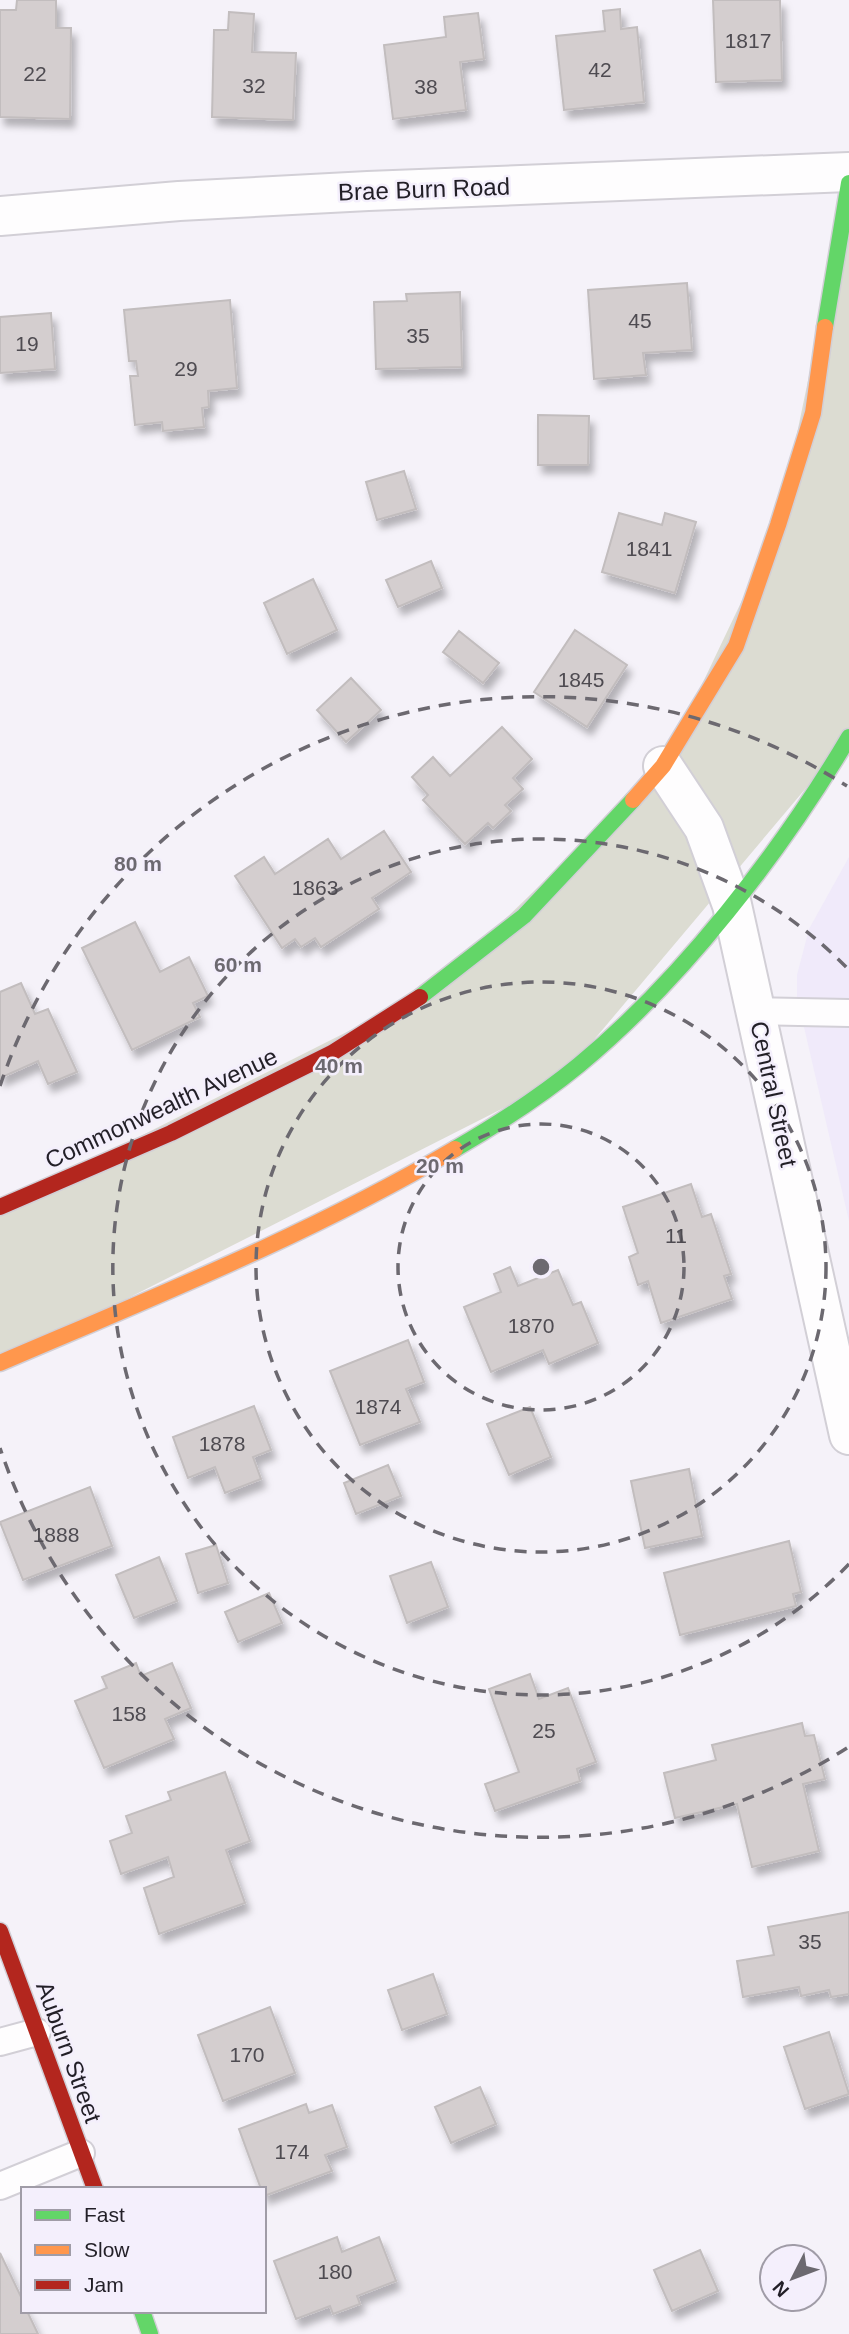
<svg xmlns="http://www.w3.org/2000/svg" width="849" height="2334" font-family="Helvetica,sans-serif">
<style>
.built{fill:#f0eafa}
.green{fill:#dcdcd2}
.building{fill:#d4cecf;stroke:#c2bdbe;stroke-width:2;filter:url(#shadow)}
.lines{fill:none;stroke-linecap:round;stroke-linejoin:round}
.lane-casing{stroke:#d2cfd6;stroke-width:30}
.street-casing{stroke:#d2cfd6;stroke-width:42}
.fast-casing{stroke:#d2cfd6;stroke-width:19}
.slow-casing{stroke:#d2cfd6;stroke-width:19}
.jam-casing{stroke:#d2cfd6;stroke-width:19}
.lane{stroke:#fefdfe;stroke-width:26}
.street{stroke:#fefdfe;stroke-width:38}
.fast{stroke:#63d668;stroke-width:16}
.slow{stroke:#ff974d;stroke-width:16}
.jam{stroke:#b3261e;stroke-width:16}
.ring{fill:none;stroke:#6c6970;stroke-width:3.5;stroke-dasharray:12 9}
.labels{text-anchor:middle;dominant-baseline:central;stroke-width:5;stroke-linejoin:round;paint-order:stroke}
.number-label{font-size:21px;fill:#4e4b51}
.street-label{font-size:24px;fill:#221f27;stroke:#f4effc}
.centre{fill:#6c6970;stroke:#f4effc;stroke-width:3.5}
.ring-label{font-size:21px;text-anchor:middle;font-weight:bold;fill:#6c6970;stroke:#f4effc;stroke-width:5;stroke-linejoin:round;paint-order:stroke}
</style>
<defs>
<filter id="shadow"><feDropShadow dx="4.5" dy="8" stdDeviation="3.5" flood-color="#0004"/></filter>
</defs>
<rect width="100%" height="100%" fill="#f5f2f9"/>
<path class="built" d="M849 857V1221L797 997V975L809 929Z"/>
<path class="green" d="M849 183V737L561 1079 0 1363V1207L434 988 663 766 778 525Z"/>
<path class="building" d="M17 0H56V28H71L70 119 0 117V10H16Z
M713 0H780L782 80 716 82Z
M620 9 621 29 637 27 644 102 564 110 556 36 605 31 603 11Z
M229 12 254 14 252 52 296 53 293 120 212 117 214 30H228Z
M478 13 484 59 460 62 466 110 393 119 384 45 446 37 444 17Z
M687 283 692 350 643 353 646 375 594 379 588 290Z
M460 292 462 367 376 369 374 302 407 301 406 294Z
M230 300 237 388 208 391 209 407 202 408 204 427 163 431 162 422 135 425 130 376H138L136 361H129L124 310Z
M51 313 55 369 0 373V317Z
M538 415 589 416 588 465H538Z
M404 471 416 509 377 520 366 482Z
M619 513 662 525 665 513 696 522 675 593 602 572Z
M431 561 442 588 398 607 386 580Z
M313 579 337 630 287 654 264 603Z
M575 630 627 665 587 727 534 692Z
M459 631 499 663 483 683 443 652Z
M351 678 381 710 346 742 317 710Z
M502 727 532 759 513 778 523 789 505 805 511 811 493 828 488 823 465 844 423 800 428 795 412 777 433 757 450 776Z
M384 831 411 872 372 898 379 909 321 947 315 938 301 947 295 939 282 948 235 876 264 857 275 874 328 839 341 859Z
M135 922 160 972 189 957 208 996 193 1003 200 1017 132 1050 82 948Z
M21 983 35 1014 48 1009 77 1072 48 1084 38 1061 0 1078V992Z
M691 1184 702 1217 711 1214 731 1274 724 1276 732 1299 661 1323 648 1281 638 1285 629 1257 638 1253 623 1207Z
M510 1267 518 1286 558 1270 573 1305 581 1302 598 1343 549 1364 543 1350 491 1372 464 1307 501 1292 494 1274Z
M408 1340 424 1382 406 1389 420 1422 360 1445 330 1371Z
M254 1406 271 1450 253 1457 261 1479 225 1493 215 1467 188 1478 173 1437Z
M530 1407 551 1457 509 1475 487 1424Z
M388 1465 401 1496 356 1514 344 1483Z
M689 1469 702 1536 645 1548 631 1481Z
M90 1487 112 1546 23 1580 0 1522Z
M789 1541 801 1592 793 1594 796 1606 680 1635 664 1573Z
M216 1545 228 1583 198 1593 186 1554Z
M159 1557 177 1601 134 1618 116 1575Z
M431 1562 448 1607 407 1623 390 1576Z
M269 1593 282 1623 238 1642 225 1612Z
M136 1663 141 1676 172 1663 191 1708 165 1719 174 1739 104 1768 75 1701 107 1688 102 1677Z
M530 1674 539 1699 568 1688 596 1762 577 1769 580 1781 495 1811 485 1784 519 1772 489 1689Z
M802 1723 805 1736 814 1735 825 1779 803 1784 819 1851 752 1867 737 1804 675 1818 664 1773 716 1760 712 1745Z
M225 1772 250 1841 226 1850 245 1903 159 1934 144 1888 174 1877 168 1857 121 1874 110 1841 132 1833 126 1816 171 1800 168 1792Z
M849 1912V1994L831 1997 829 1990 801 1996 799 1987 743 1997 737 1961 774 1955 768 1927Z
M433 1974 447 2014 402 2030 388 1990Z
M270 2007 295 2073 223 2101 198 2035Z
M829 2032 849 2094 805 2109 784 2047Z
M480 2087 496 2124 451 2143 435 2107Z
M306 2104 309 2113 332 2105 347 2147 325 2155 332 2171 264 2196V2189H261L239 2129Z
M337 2237 342 2252 379 2237 396 2281 357 2296 360 2304 333 2314 330 2306 296 2319 274 2261Z
M700 2250 718 2291 672 2311 654 2270Z
M0 2253 23 2301V2311H27L38 2334H0Z"/>
<g class="lines">
<g class="lane-casing">
<path id="lane" d="M755 1011 849 1013
M0 2042 37 2032
M0 2186 81 2153"/>
</g>
<g class="street-casing">
<path id="street" d="M0 216 179 201 368 191 849 172
M663 766 704 828 732 905 849 1435"/>
</g>
<g class="fast-casing">
<path id="fast" d="M825 327 849 183
M420 997 524 916 633 800
M455 1149C498 1124 540 1097 579 1065 682 980 781 852 849 737
M142 2311 150 2334"/>
</g>
<g class="slow-casing">
<path id="slow" d="M633 800 663 766 736 646 778 525 813 413 825 327
M0 1363C154 1297 311 1234 455 1149"/>
</g>
<g class="jam-casing">
<path id="jam" d="M0 1207 171 1133 332 1053 420 997
M0 1931 95 2189"/>
</g>
<use href="#lane" class="lane"/>
<use href="#street" class="street"/>
<use href="#fast" class="fast"/>
<use href="#slow" class="slow"/>
<use href="#jam" class="jam"/>
</g>
<g class="ring">
<circle cx="541" cy="1267" r="143"/>
<circle cx="541" cy="1267" r="285"/>
<path d="M849 1564A428 428 0 1 1 849 970"/>
<path d="M847 1748A570 570 0 0 1 0 1448M0 1086A570 570 0 0 1 847 786"/>
</g>
<g class="labels">
<g class="number-label">
<text x="748" y="40">1817</text>
<text x="600" y="69">42</text>
<text x="35" y="73">22</text>
<text x="254" y="85">32</text>
<text x="426" y="86">38</text>
<text x="640" y="320">45</text>
<text x="418" y="335">35</text>
<text x="27" y="343">19</text>
<text x="186" y="368">29</text>
<text x="649" y="548">1841</text>
<text x="581" y="679">1845</text>
<text x="315" y="887">1863</text>
<text x="676" y="1235">11</text>
<text x="531" y="1325">1870</text>
<text x="378" y="1406">1874</text>
<text x="222" y="1443">1878</text>
<text x="56" y="1534">1888</text>
<text x="129" y="1713">158</text>
<text x="544" y="1730">25</text>
<text x="810" y="1941">35</text>
<text x="247" y="2054">170</text>
<text x="292" y="2151">174</text>
<text x="335" y="2271">180</text>
</g>
<g class="street-label">
<text transform="translate(424 189) rotate(-2)">Brae Burn Road</text>
<text transform="translate(774 1094) rotate(78)">Central Street</text>
<text transform="translate(161 1108) rotate(-25)">Commonwealth Avenue</text>
<text transform="translate(69 2052) rotate(70)">Auburn Street</text>
</g>
</g>
<circle cx="541" cy="1267" r="10" class="centre"/>
<g class="ring-label">
<text x="138" y="871">80 m</text>
<text x="238" y="972">60 m</text>
<text x="339" y="1073">40 m</text>
<text x="440" y="1173">20 m</text>
</g>
<rect x="21" y="2187" width="245" height="126" fill="#f4effc" stroke="#a09ca7" stroke-width="2"/>
<rect x="35" y="2210" width="35" height="10" fill="#63d668" stroke="#a09ca7" stroke-width="2"/>
<text x="84" y="2222" font-size="21" fill="#221f27">Fast</text>
<rect x="35" y="2245" width="35" height="10" fill="#ff974d" stroke="#a09ca7" stroke-width="2"/>
<text x="84" y="2257" font-size="21" fill="#221f27">Slow</text>
<rect x="35" y="2280" width="35" height="10" fill="#b3261e" stroke="#a09ca7" stroke-width="2"/>
<text x="84" y="2292" font-size="21" fill="#221f27">Jam</text>
<g transform="translate(793 2278) rotate(228)"><circle r="33" fill="#f4effc" stroke="#a09ca7" stroke-width="2"/>
<path d="M0-5L12 26L0 18L-12 26Z" fill="#6c6970"/>
<text y="-10" font-size="19" font-weight="bold" text-anchor="middle" fill="#221f27">N</text>
</g>
</svg>
